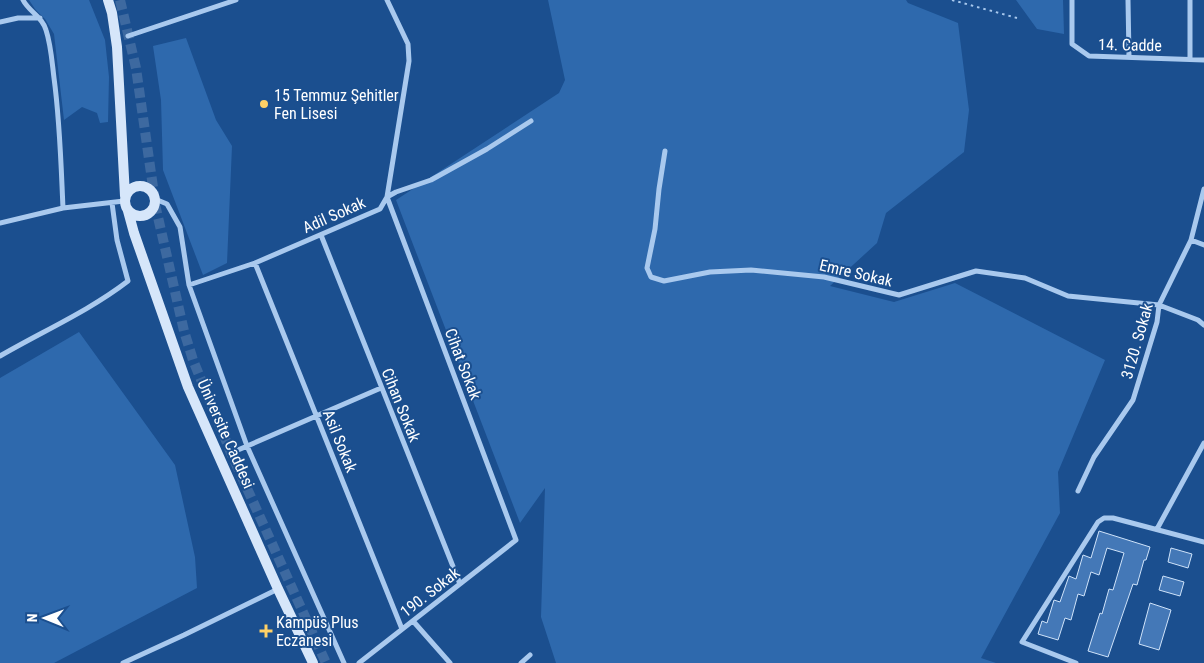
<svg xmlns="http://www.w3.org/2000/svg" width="1204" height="663" font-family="'Roboto Condensed',sans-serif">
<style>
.green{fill:#2e69ad}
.building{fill:#4478b7;stroke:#cfe3fa}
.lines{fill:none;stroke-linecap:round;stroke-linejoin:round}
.secondary-tunnel{stroke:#3d69a0;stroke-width:10;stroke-dasharray:10 5;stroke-linecap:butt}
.path{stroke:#a9c9ee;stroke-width:2;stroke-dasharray:2.5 4;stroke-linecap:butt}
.street{stroke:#a9c9ee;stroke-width:5}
.secondary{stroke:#d6e6fa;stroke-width:10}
.poi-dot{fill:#ffd166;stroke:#1b4f8f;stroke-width:2}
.labels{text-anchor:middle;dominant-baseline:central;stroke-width:4;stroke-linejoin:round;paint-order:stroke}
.street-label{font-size:16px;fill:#fff;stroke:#1b4f8f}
.poi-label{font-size:16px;fill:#fff;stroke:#1b4f8f;text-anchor:start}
</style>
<rect width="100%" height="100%" fill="#1b4f8f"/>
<path class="green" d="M29 0H89L105 40 109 77 108 122 100 123 97 113 82 107 64 120 54 34 45 19 35 9Z
M548 0H906L908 3 958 23 969 110 964 152 886 213 877 243 830 286 894 302 955 283 1105 360 1058 472 1060 513 981 658 996 663H556L541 617 545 488 520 523 396 200 559 93 565 80Z
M1016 0H1063L1064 34 1037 29Z
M186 38 216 120 232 146 227 263 203 275 163 170 161 100 153 46Z
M79 332 175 465 195 557 197 588 54 663H0V378Z"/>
<path class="building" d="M1099 531 1150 547 1146 560H1144L1137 585 1133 584 1108 657 1088 651 1100 613 1102 614 1109 589 1113 590 1124 553 1107 548 1099 575 1091 572 1084 596 1078 594 1071 620 1065 618 1058 640 1038 634 1042 621 1047 623 1054 600 1060 602 1069 576 1076 579 1083 555 1091 558Z
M1171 548 1192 554 1188 568 1168 562Z
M1163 576 1184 582 1180 596 1159 590Z
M1150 603 1171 610 1159 650 1139 644Z"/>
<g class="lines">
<path class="secondary-tunnel" d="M120 0 136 68 154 194
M155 204 184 331 193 360 231 453 326 663"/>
<path class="path" d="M952 0 1017 18"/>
<path class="street" d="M23 0C29 12 42 16 46 30 51 45 52 62 54 78 60 122 61 165 63 208
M1072 0V44L1089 56 1204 60
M1128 0 1129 56
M1190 0V59
M0 22 18 18H40
M128 36 236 0
M665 151 659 189 655 229 647 268 651 277 664 281 710 272 751 270 824 277 899 295 976 271 1025 278 1068 296 1159 305 1198 320 1204 325
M155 199 167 204 180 227 189 285 247 446 344 663
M0 223 63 208 124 201
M321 235 460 584
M1191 240 1204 245
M255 263 402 629
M189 285 255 263 380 209 387 197 396 192 431 180 487 149 531 121
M0 356C43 331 89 311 128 281L117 240 112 203
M231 453 381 388
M1078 491 1094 457 1133 400 1157 322 1159 305 1191 240 1204 189
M1157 529 1204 443
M413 621 450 663
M123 663 184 635 278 589
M359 663 516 540 387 197 409 61 408 44 387 0
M521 663 530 655
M1076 663 1022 642 1098 522 1104 518H1113L1204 542"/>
<path class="secondary" d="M108 0 112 13 117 47 125 196
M125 201a15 15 0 1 1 30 0a15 15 0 1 1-30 0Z
M128 211 134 233 188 387 278 589 313 663"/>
</g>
<g class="poi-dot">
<circle cx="264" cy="104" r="5"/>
<path d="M263.5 623.5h5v5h5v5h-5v5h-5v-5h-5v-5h5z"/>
</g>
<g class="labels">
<g class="street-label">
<text transform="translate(1130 45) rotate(1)">14. Cadde</text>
<text transform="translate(334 215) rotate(-24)">Adil Sokak</text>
<text transform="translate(856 273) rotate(13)">Emre Sokak</text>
<text transform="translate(1137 341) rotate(-74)">3120. Sokak</text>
<text transform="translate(463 364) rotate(69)">Cihat Sokak</text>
<text transform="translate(401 405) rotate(68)">Cihan Sokak</text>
<text transform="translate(226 434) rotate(66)">Üniversite Caddesi</text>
<text transform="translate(340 441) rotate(68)">Asil Sokak</text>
<text transform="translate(430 592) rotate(-38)">190. Sokak</text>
</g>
<g class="poi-label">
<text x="274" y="95">15 Temmuz Şehitler<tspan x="274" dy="18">Fen Lisesi</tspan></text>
<text x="276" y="622">Kampüs Plus<tspan x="276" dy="18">Eczanesi</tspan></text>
</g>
</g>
<g transform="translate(45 618) rotate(271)" stroke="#1b4f8f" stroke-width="4" paint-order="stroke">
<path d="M0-4L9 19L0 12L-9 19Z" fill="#ffffff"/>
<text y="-8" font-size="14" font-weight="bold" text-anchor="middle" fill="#ffffff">N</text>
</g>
</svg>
